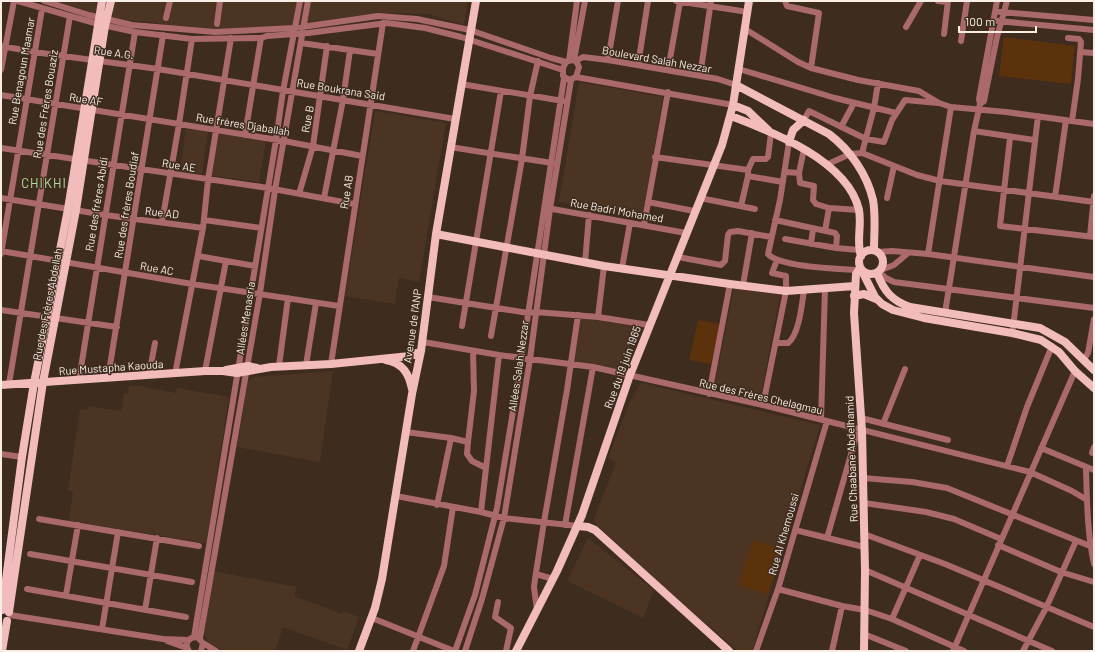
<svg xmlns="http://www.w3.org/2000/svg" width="1095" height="652" font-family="Barlow,sans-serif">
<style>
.built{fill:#4c3423}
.garden{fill:#5c320d}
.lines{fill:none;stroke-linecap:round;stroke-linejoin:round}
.minor{stroke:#aa696b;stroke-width:6}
.major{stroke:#f2bcbc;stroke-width:8}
.labels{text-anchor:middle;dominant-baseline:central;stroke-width:3;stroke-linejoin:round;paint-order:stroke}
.street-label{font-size:11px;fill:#f9ede5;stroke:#3e2c1f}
.quarter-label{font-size:13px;letter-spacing:1px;fill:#b4de9b;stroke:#3e2c1f}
</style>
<rect width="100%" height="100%" fill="#3e2c1f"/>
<path class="built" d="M55 1H468L464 25 428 14 393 13 353 16 291 27 221 30 187 29 151 22 114 19Z
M579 82 663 97 643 214 559 202Z
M375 111 446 123 419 282 399 278 395 304 345 296Z
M186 127 208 131 202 174 180 172Z
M214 133 266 140 259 182 208 175Z
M734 287 780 295 761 395 715 383Z
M575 317 643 327 624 373 568 363Z
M333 371 320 462 237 447 248 381 253 377Z
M641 383 820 425 752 651H738L670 593 593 521 616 463 608 458 629 404Z
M129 386H140L176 393 177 388 229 397 206 543 69 521 73 492 68 490 80 409 88 410 89 406 121 411 124 393 128 394Z
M588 538 654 590 643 618 567 581Z
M213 571 297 587 294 596 342 614 343 611 359 617 347 650 283 627 275 651H225L209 644 204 633Z"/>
<path class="garden" d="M1004 37 1075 46 1071 84 999 76Z
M698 320 720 324 711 364 689 360Z
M753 540 782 549 768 594 738 585Z"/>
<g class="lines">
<path class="minor" d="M18 1 98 24 135 32 192 39 261 38 267 36 308 33 387 23 425 28 461 37 563 70
M44 1 89 15 132 25 215 32 295 28 378 16 417 19 470 30 551 58 566 62
M676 1 748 12
M785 1 787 6 819 13 811 68
M938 1 947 2
M1000 12 1094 20
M166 18 170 1
M998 21 1094 30
M217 24 220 1
M906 27 921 1
M745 29 798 62 811 68 858 80 919 91 939 103 951 107 1006 112 1094 124
M944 34 948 1
M1068 38 1079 39 1081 42 1078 79 1072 121
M961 41 967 1
M301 43 378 54
M1 46 34 52 158 69 455 119
M1080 52 1094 53
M572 60 576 61 579 67 576 77 569 80 563 76V68L566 62Z
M574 60 585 1
M608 60 618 1
M569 61 577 1
M576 61 583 57 608 60 718 79 736 85
M638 65 648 1
M739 69 835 98 896 113
M1 70 14 1
M668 70 680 2
M700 76 711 1
M576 77 733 105
M461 84 563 101
M1 95 284 141 362 156
M980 104 979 99 997 1
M804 120 809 111 866 139 884 142 892 120 905 100 938 103
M841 127 854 103
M974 131 1034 140
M245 135 261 38
M1010 138 1000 226 1094 237
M789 142 780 200 768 254C779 267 839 269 857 270
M450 147 552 163
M1 148 268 188 354 204
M862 153 874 108 878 83
M655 157 748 170
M826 165 850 154 862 153 917 175 940 181 1094 202
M785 172 799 173 800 183 814 186 813 200 816 204 829 208 859 210
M799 173 804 149
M748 176 783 182
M299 194 313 146 327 46
M1055 197 1066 120
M1 198 105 215 203 228
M324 198 343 100 350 50
M700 198 755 209
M887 198 894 166
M648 202 694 211
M741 206 748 176V170L753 159H766L768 157 771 133
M547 208 686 233
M204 220 261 228
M775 220 835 233 837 236 836 248
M162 222 179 124 192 39
M644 225 668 92
M825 231 829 208
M1090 236 1094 196
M785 239 836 248 859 250
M811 244 813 229
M1 251 192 284 339 306
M878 252 892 251 928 254 1094 277
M1 254 42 9
M928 254 951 107
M198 256 255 266
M678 257 721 265 725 261 728 235 730 232 738 231 771 237
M585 263 589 215
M622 268 630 223
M881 270 894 265 908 253
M879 272 886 278 894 282 1094 308
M743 285 752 233
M428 297 528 313 536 312 598 317 649 325
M1 310 117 327
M945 313 974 131 980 104 984 101 997 37 1007 1
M598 317 604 266
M462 326 501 91
M1013 328 1038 116
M491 336 522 159 530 96 538 61
M423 342 499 355 593 367 763 405 1030 472 1072 491 1087 500
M776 343H788C799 335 802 304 804 290
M1084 359 1088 353 1094 319
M331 364 383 23
M306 365 316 303
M279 366 288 298
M205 371 226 261
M175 374 203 228 208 180 231 38
M149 375 155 343
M108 378 163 35
M79 380 135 32
M9 384 70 16
M709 394 730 284
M763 405 786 291V276L772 273 777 260
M861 418 948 440
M821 419 825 289
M883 424 905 369
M406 432 451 438 468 442 474 391 473 351
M468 442 467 454 472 461 486 468
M1041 448 1094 470
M1092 453 1094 447
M1 454 22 457
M1007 466 1027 407 1052 346
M1086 468C1087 500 1087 532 1094 564
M863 478 912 482 947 488 1090 546
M396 496 481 512 504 518 578 526
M864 503 926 512 954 519 1001 539
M437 505 451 438
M481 512 499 355
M39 519 199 546
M565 525 593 367
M795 530 864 547
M864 534 945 564 1094 627
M827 538 858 430
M998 545 1061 572 1094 582
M30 554 192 582
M865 570 1052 651
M536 574 553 579
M27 589 186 617
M778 589 842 606 865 610 892 619 964 651
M66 595 78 525
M498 602 495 617 511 628 506 651
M145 610 157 538
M537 610 534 587 535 579 544 522 567 390 578 315
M10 615 163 639 189 640
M372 618 454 651
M892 619 920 555
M102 629 118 532
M864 634 906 651
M194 637 276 140 283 91 300 1
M200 638 260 293 275 190 308 1
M167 641 187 648
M203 643 216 651
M189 651C184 644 188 637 197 637L203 643 201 651
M413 651 444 566 453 507
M455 651 475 595 497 508 517 387 564 78
M465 651 482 599 504 518 530 359 550 209 571 80
M756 651 778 589 827 421
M832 651 842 606
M953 651 1075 371
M1023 651 1046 608 1076 541"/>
<path class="major" d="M736 85 829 134C850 150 867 174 873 200 876 216 874 234 874 250
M733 105 748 111 769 131
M731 116C773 132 848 161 859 210 862 226 856 241 861 256
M789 142 793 130 804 120
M436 234 604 266 730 284 786 291 855 286
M859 262a12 12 0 1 1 24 0a12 12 0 1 1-24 0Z
M860 268 856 274 854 313 862 431 865 570 864 651
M862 271 875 297 882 304 893 310 924 318 1012 333 1041 340 1059 352 1075 371 1094 388
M877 273C884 291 892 301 910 307L1040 328 1065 342 1094 370
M854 296 864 294 876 299
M386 360C403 363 409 374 412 389
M226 370 248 366 257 368
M1 385 205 371H223L237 373 271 367 331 364 410 356 421 351
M578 526 588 527 595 530 729 651
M2 610 22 457 34 383 68 209 102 1
M9 612 43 382 76 210 105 26 111 1
M2 651 7 621
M359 651 375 608 382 579 412 394 421 351 436 234 476 1
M516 651 557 571 582 515 630 375 722 145 733 105 749 1"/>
</g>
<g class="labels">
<g class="street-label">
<text transform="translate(114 52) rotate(8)">Rue A.G.</text>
<text transform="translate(657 59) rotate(10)">Boulevard Salah Nezzar</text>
<text transform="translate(21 71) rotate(-80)">Rue Benagoun Maamar</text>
<text transform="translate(341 89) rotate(9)">Rue Boukrana Said</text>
<text transform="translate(86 99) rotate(9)">Rue AF</text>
<text transform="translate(45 104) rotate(-81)">Rue des Frères Bouaziz</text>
<text transform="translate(307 119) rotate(-80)">Rue B</text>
<text transform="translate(243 124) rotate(9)">Rue frères Djaballah</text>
<text transform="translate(179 165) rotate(9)">Rue AE</text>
<text transform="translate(346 192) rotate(-81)">Rue AB</text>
<text transform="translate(96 204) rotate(-81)">Rue des frères Abidi</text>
<text transform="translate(126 205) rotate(-81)">Rue des frères Boudiaf</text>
<text transform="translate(617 210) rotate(10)">Rue Badri Mohamed</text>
<text transform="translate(162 212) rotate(7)">Rue AD</text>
<text transform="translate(157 268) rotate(10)">Rue AC</text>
<text transform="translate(47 304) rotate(-79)">Rue des Frères Abdellah</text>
<text transform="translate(245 318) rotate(-81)">Allées Menasria</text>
<text transform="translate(412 326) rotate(-82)">Avenue de l'ANP</text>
<text transform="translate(518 366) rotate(-82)">Allées Salah Nezzar</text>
<text transform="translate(111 367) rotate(-4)">Rue Mustapha Kaouda</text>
<text transform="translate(622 367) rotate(-70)">Rue du 19 juin 1965</text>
<text transform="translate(761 396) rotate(13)">Rue des Frères Chelagmau</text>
<text transform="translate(851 459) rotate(-92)">Rue Chaabane Abdelhamid</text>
<text transform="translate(783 534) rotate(-74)">Rue Al Khemoussi</text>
</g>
<g class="quarter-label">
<text x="44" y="183">CHIKHI</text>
</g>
</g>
<rect width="1095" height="652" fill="none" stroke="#f9ede5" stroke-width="4"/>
<path d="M959 26v6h77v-6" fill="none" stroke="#f9ede5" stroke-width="2"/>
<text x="965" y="26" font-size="12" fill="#f9ede5" stroke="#3e2c1f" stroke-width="3" paint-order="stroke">100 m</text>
</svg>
